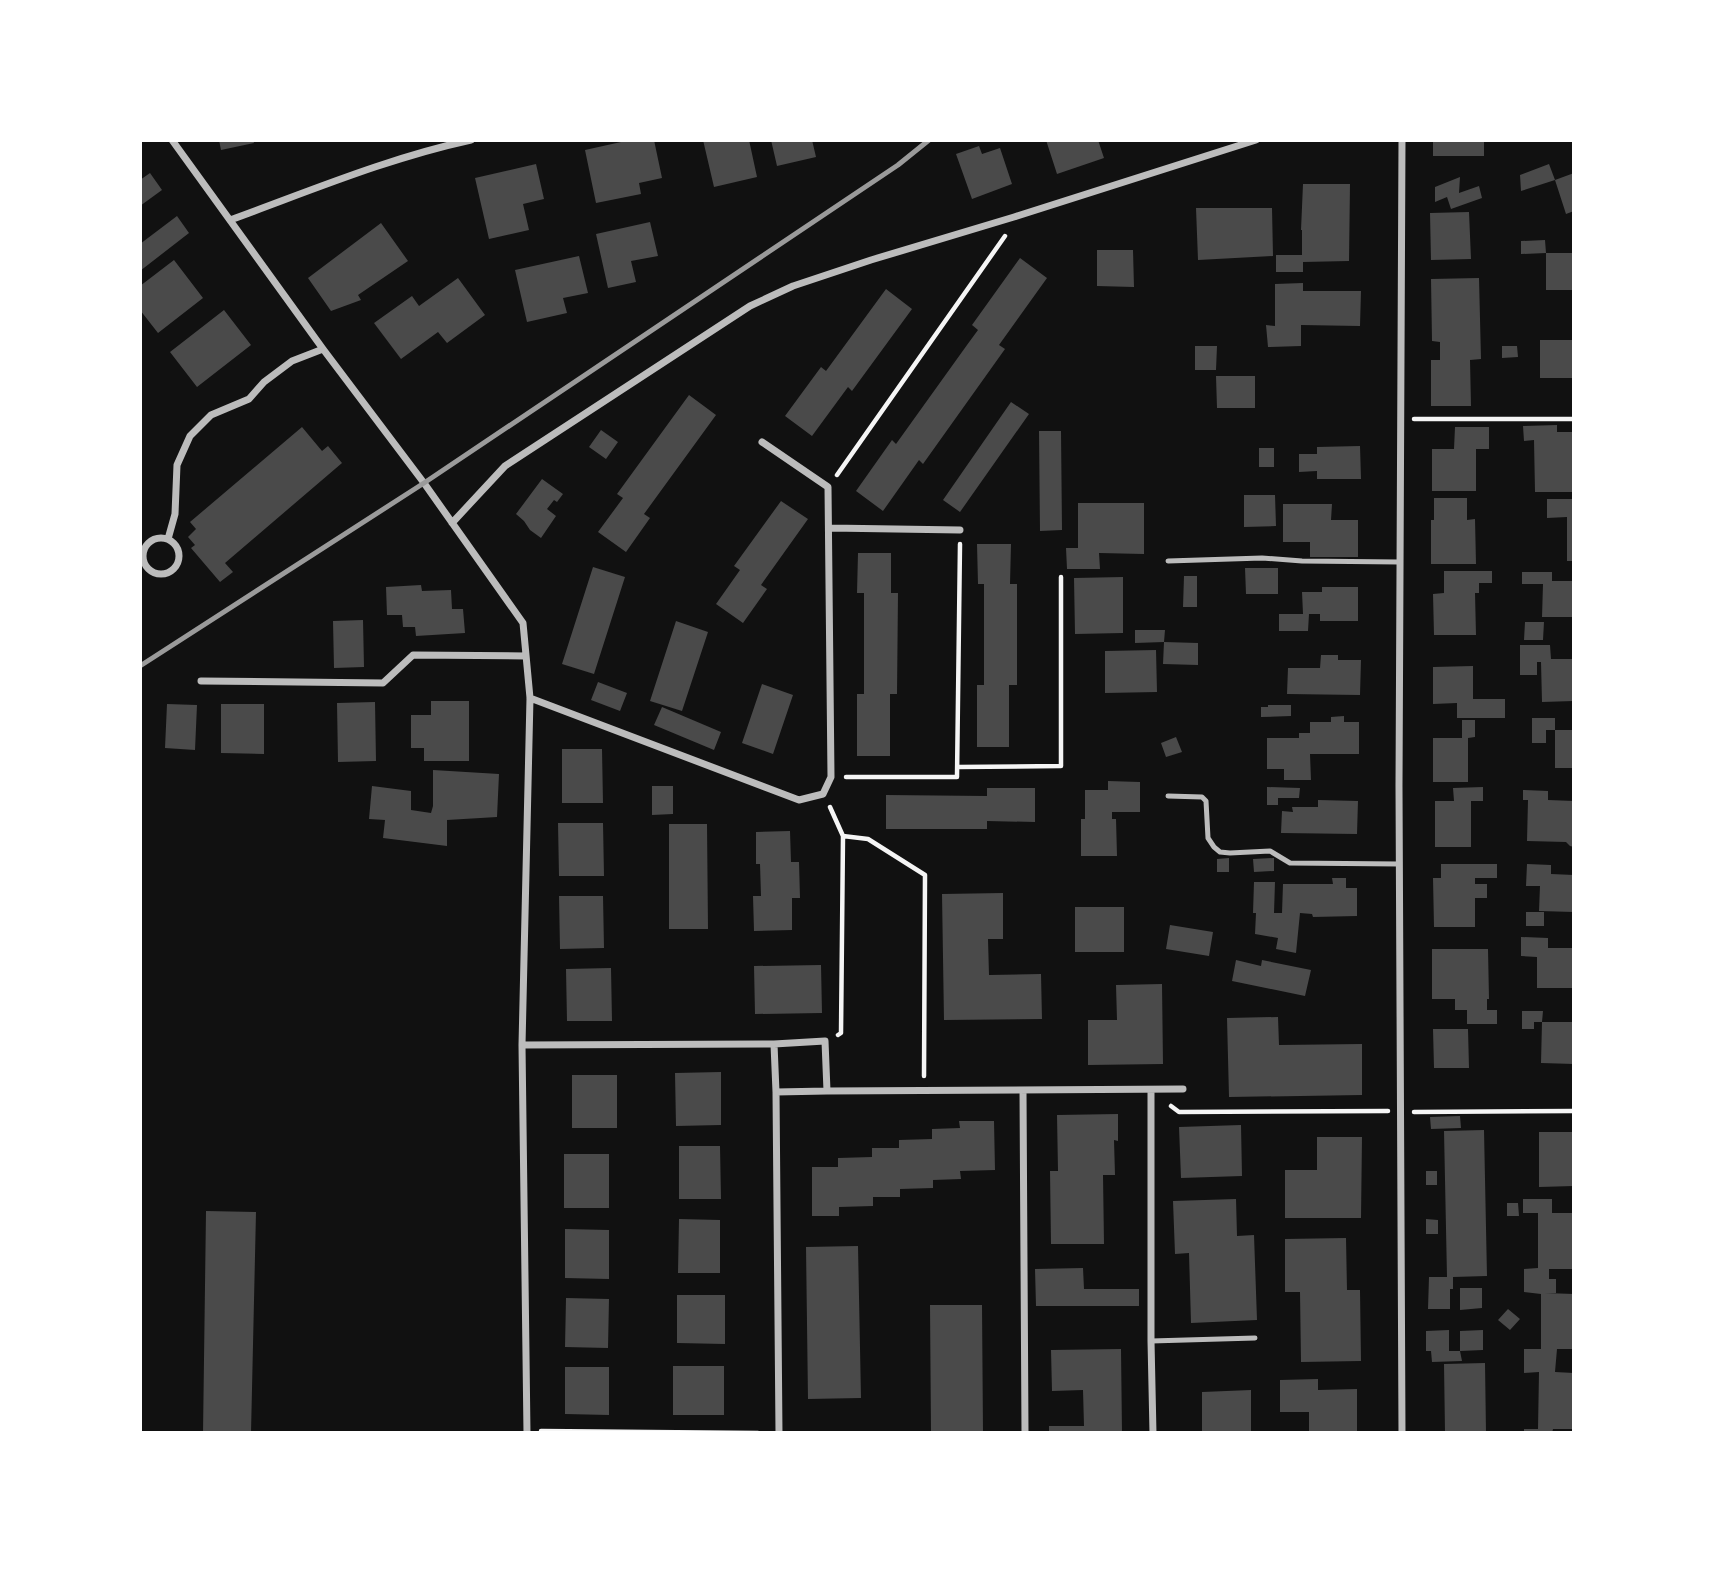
<svg xmlns="http://www.w3.org/2000/svg" width="1714" height="1573" font-family="'Public Sans',sans-serif">
<style>
.building{fill:#4a4a4a}
.lines{fill:none;stroke-linecap:round;stroke-linejoin:round}
.path{stroke:#f5f5f5;stroke-width:4.5}
.service{stroke:#bcbcbc;stroke-width:5}
.minor{stroke:#bcbcbc;stroke-width:7}
.rail{stroke:#9a9a9a;stroke-width:5}
</style>
<rect width="100%" height="100%" fill="#111"/>
<path class="building" d="M219 140H253L254 143 221 150Z
M630 140H654L662 178 639 183 641 194 596 203 585 150Z
M703 140H749L757 177 714 187Z
M771 140H812L816 157 777 166Z
M1046 140H1098L1104 158 1057 174Z
M1433 140H1484V156H1433Z
M979 146 982 154 1000 148 1012 184 972 199 956 154Z
M536 164 544 199 523 204 529 230 489 239 475 178Z
M1549 164 1555 180 1574 173V211L1566 214 1555 180 1521 191 1520 175Z
M150 173 162 190 140 206V180Z
M1460 177 1459 193 1479 186 1482 198 1451 209 1447 197 1435 202V187Z
M1303 184H1350L1349 261 1303 262V272H1276V255H1302V230H1301Z
M1196 208H1272L1273 256 1198 260Z
M1469 212 1471 259 1431 260 1430 213Z
M177 216 189 233 140 271V244Z
M650 222 658 256 631 261 636 282 608 288 596 234Z
M381 223 408 261 358 295 361 300 331 311 308 278Z
M1545 240 1546 253 1521 254V241Z
M1097 250H1133L1134 287 1097 286Z
M1546 253H1574V290H1546Z
M579 256 588 293 563 298 567 313 527 322 515 270Z
M1020 258 1047 278 999 345 1005 349 923 464 919 460 883 511 856 491 892 440 896 444 967 345 978 330 972 325Z
M174 260 203 298 158 333 140 310V286Z
M458 278 485 315 447 343 438 332 401 359 374 323 412 296 419 306Z
M1479 278 1481 359 1470 360 1471 406H1431V360H1440V342L1432 341 1431 279Z
M1303 283V291H1361L1360 326 1301 325V346L1268 347 1266 325 1275 326V284Z
M886 289 912 309 852 391 848 387 812 436 785 416 821 367 826 371Z
M224 310 251 345 197 387 170 352Z
M1540 340H1574V378H1540Z
M1195 346H1217L1216 370H1195Z
M1502 346H1517L1518 357 1502 358Z
M1216 376H1255V408H1217Z
M689 395 716 415 644 514 650 518 626 552 598 532 623 498 617 494Z
M1011 402 1029 414 960 512 943 500Z
M1557 425V432H1574V492H1535L1534 440 1524 441 1523 426Z
M302 427 322 451 328 446 342 463 225 563 233 572 220 582 191 548 195 545 188 537 196 529 190 522Z
M1455 427H1489V449H1476V491H1432V449H1454Z
M601 430 618 442 606 459 589 447Z
M1039 431H1061L1062 530 1040 531Z
M1360 446 1361 479H1317V471L1299 472V454H1317V447Z
M1259 448H1274V467H1259Z
M542 479 563 494 557 502 554 500 547 509 556 516 541 538 530 530 524 521 516 514Z
M1244 495H1275L1276 526 1244 527Z
M1434 498H1467V520L1475 519 1476 564H1431V520H1434Z
M1547 499H1574V561H1567V517L1547 518Z
M781 501 808 519 761 585 767 589 743 623 716 604 740 570 734 566Z
M1078 503H1144V554L1099 553 1100 569H1067L1066 548H1078Z
M1283 504H1332L1331 520H1358V557H1310V542H1283Z
M977 544H1011L1010 584H1017V685H1009V747H977V685H984V584H978Z
M858 553H891V593H898L897 694H890V756H857V694H864V593H857Z
M593 567 625 577 594 674 562 664Z
M1245 568H1278V594H1246Z
M1444 571H1492V583H1479V593H1475L1476 635H1434L1433 594 1444 593Z
M1522 572H1552V581H1574V617H1542L1543 584H1522Z
M1184 576H1197V607H1183Z
M1123 577V633L1075 634 1074 578Z
M421 585 422 591 451 590 452 609H463L465 633 416 636 415 627H403L402 615H387L386 587Z
M1322 587H1358V621H1320V614H1309L1308 631H1279V614H1303L1302 592H1322Z
M363 620 364 667 334 668 333 621Z
M676 621 708 632 682 711 650 701Z
M1525 622H1544L1543 640H1524Z
M1135 630H1165L1164 642 1135 643Z
M1164 642 1198 643V665L1163 664Z
M1520 645H1550L1551 659H1574V701L1542 702 1541 662H1537V675H1520Z
M1156 650 1157 692 1105 693V651Z
M1321 655H1338V660H1361L1360 695 1287 694 1288 668H1320Z
M1473 666V699H1505V718H1457V703L1433 704V667Z
M598 682 627 693 620 711 591 700Z
M762 684 793 695 773 754 742 743Z
M431 701H469V761H424V748H411V715H431Z
M375 702 376 761 338 762 337 703Z
M167 704 197 705 195 750 165 748Z
M221 704H264V754L221 753Z
M1268 705H1291V716L1261 717V707H1268Z
M662 707 721 732 714 750 654 725Z
M1344 716V722H1359V754H1310L1311 780H1284V769H1267V738H1299V733H1310V722H1331V717Z
M1532 718H1555V730H1574V768H1555V730H1546V743H1532Z
M1462 720H1475V737L1468 738V782H1433V738H1462Z
M1176 737 1182 752 1166 757 1161 743Z
M562 749H602L603 803H562Z
M433 770 499 774 497 817 447 820V846L383 838 385 820 369 819 372 786 411 791V810L431 813 433 806Z
M1108 781 1140 782V812H1112V819H1116L1117 856H1081V819H1085V790H1108Z
M652 786H673V814L652 815Z
M1267 787 1300 788 1299 798H1278V805H1267Z
M1483 787V801H1471V847H1435V801H1454L1453 788Z
M987 788H1035V822L987 821V829H886V795L987 796Z
M1523 790 1548 791V800L1574 801V847L1570 846 1566 842 1527 841 1528 800H1523Z
M1318 800 1358 801 1357 834 1281 833 1282 811 1293 812 1292 807H1318Z
M558 823H603L604 876H559Z
M669 824H707L708 929H669Z
M790 831 791 862H799L800 898H792V930L754 931 753 896H761L760 864H756V832Z
M1229 858V872H1217V859Z
M1274 858V871L1254 872 1253 859Z
M1441 864H1497V878H1475V884H1487V898H1475V927H1434L1433 878H1441Z
M1527 864 1551 865V874L1574 875V912L1539 911 1540 886H1526Z
M1332 878H1346V888H1357V916L1313 917 1312 914 1300 913 1296 953 1276 949 1278 938 1255 934 1256 913H1253L1254 882H1275L1274 913H1282L1283 884H1333Z
M1003 893V939H988L989 975 1041 974 1042 1019 944 1020 942 894Z
M559 896H603L604 948 560 949Z
M1075 907H1124V952H1075Z
M1526 912H1544V926H1526Z
M1170 925 1213 932 1209 956 1166 949Z
M1521 937 1548 938V948H1574V988H1537V957L1521 956Z
M1432 949H1488L1489 999H1487V1010H1497V1024H1467V1010H1455V999H1432Z
M1236 960 1261 966 1262 960 1311 970 1305 996 1232 981Z
M821 965 822 1013 755 1014 754 966Z
M611 968 612 1021H567L566 969Z
M1162 984 1163 1064 1088 1065V1020H1117L1116 985Z
M1522 1011H1543L1542 1022H1534V1029H1522Z
M1278 1017 1279 1045 1362 1044V1095L1229 1097 1227 1018Z
M1542 1022H1574V1064L1541 1063Z
M1433 1029H1468L1469 1068H1434Z
M721 1072V1125L676 1126 675 1073Z
M572 1075H617V1128H572Z
M1118 1114V1141L1114 1140 1115 1175H1103L1104 1244H1051L1050 1171H1058L1057 1115Z
M1460 1116 1461 1128 1431 1129 1430 1117Z
M959 1121H994L995 1170 960 1171 961 1179 933 1180V1188L900 1189V1197H873V1206L839 1207V1216H812V1167H838V1158L872 1157V1148H899V1140L932 1139V1129L960 1128Z
M1241 1125 1242 1176 1181 1178 1179 1127Z
M1484 1130 1487 1276 1453 1277V1289H1450V1309H1428L1429 1277H1447L1444 1131Z
M1539 1132H1574V1186L1539 1187Z
M1317 1137H1362L1361 1218H1285V1170H1317Z
M679 1146H720L721 1199H679Z
M564 1154H609V1208H564Z
M1426 1171H1437V1185H1426Z
M1236 1199 1237 1236 1254 1235 1257 1320 1191 1323 1189 1253 1175 1254 1173 1201Z
M1523 1199H1552V1213H1574V1269H1549V1279H1556V1293H1545L1574 1294V1349H1557L1555 1372 1574 1373V1429H1553L1552 1433H1524V1429H1538L1539 1372 1524 1373V1349H1541V1294L1524 1292V1269L1538 1268V1213H1523Z
M1507 1203H1518L1519 1216H1507Z
M206 1211 256 1212 251 1433H203Z
M679 1219 720 1220V1273H678Z
M1426 1219 1438 1220V1234H1426Z
M565 1229 609 1230V1279L565 1278Z
M1346 1238 1347 1290H1360L1361 1361 1301 1362 1300 1292H1285V1239Z
M858 1246 861 1398 808 1399 806 1247Z
M1083 1268 1084 1289H1139V1306H1036L1035 1269Z
M1460 1288H1482V1308L1460 1310Z
M677 1295H725V1344L677 1343Z
M566 1298 609 1299 608 1348 565 1347Z
M930 1305H982L983 1433H931Z
M1508 1309 1520 1319 1510 1330 1498 1320Z
M1449 1330V1351H1460L1462 1361 1432 1362 1431 1351H1426V1331Z
M1483 1330V1350L1460 1351V1331Z
M1121 1349 1122 1433H1049V1426H1084L1083 1390 1052 1391 1051 1350Z
M1485 1363 1486 1433H1445L1444 1364Z
M673 1366H724V1415H673Z
M565 1367H609V1415L565 1414Z
M1318 1379V1390L1357 1389V1433H1309V1412H1280V1380Z
M1251 1390V1433H1202V1392Z"/>
<g class="lines">
<path class="path" d="M1414 419H1574
M837 475 1005 236
M958 767 1061 766V577
M846 777H957L960 544
M830 807 843 836 841 1033 838 1035
M843 836 868 839 925 875 924 1076
M1171 1106 1179 1112 1388 1111
M1414 1112 1574 1111
M541 1431 758 1433"/>
<path class="service" d="M1168 561 1262 558 1302 561 1399 562
M1168 796 1202 797 1206 801 1208 838 1214 847 1220 852 1230 853 1270 851 1290 863 1399 864
M1151 1341 1255 1338"/>
<path class="minor" d="M172 140 323 349 424 483 523 623 530 698 522 1045 527 1433
M1402 140C1398 571 1398 1002 1402 1433
M230 220C310 191 388 158 471 140
M452 523 505 466 750 306 793 286 871 260 1014 217 1256 140
M830 528 960 530
M143 556a18 18 0 1 1 36 0a18 18 0 1 1-36 0Z
M168 539 175 514 177 465 190 436 211 415 249 399 264 382 292 361 323 349
M201 681 383 683 413 655 526 656
M530 698 799 800 823 794 831 777 828 487 762 442
M522 1045 774 1044
M1023 1090 1025 1433
M1151 1090V1341L1153 1433
M827 1091 776 1092 774 1044 825 1041 827 1091 1183 1089
M776 1092 779 1433"/>
<path class="rail" d="M140 666 424 483 898 165 929 140"/>
</g>
<rect width="1714" height="1573" fill="none" stroke="#ffffff" stroke-width="284"/>
</svg>
